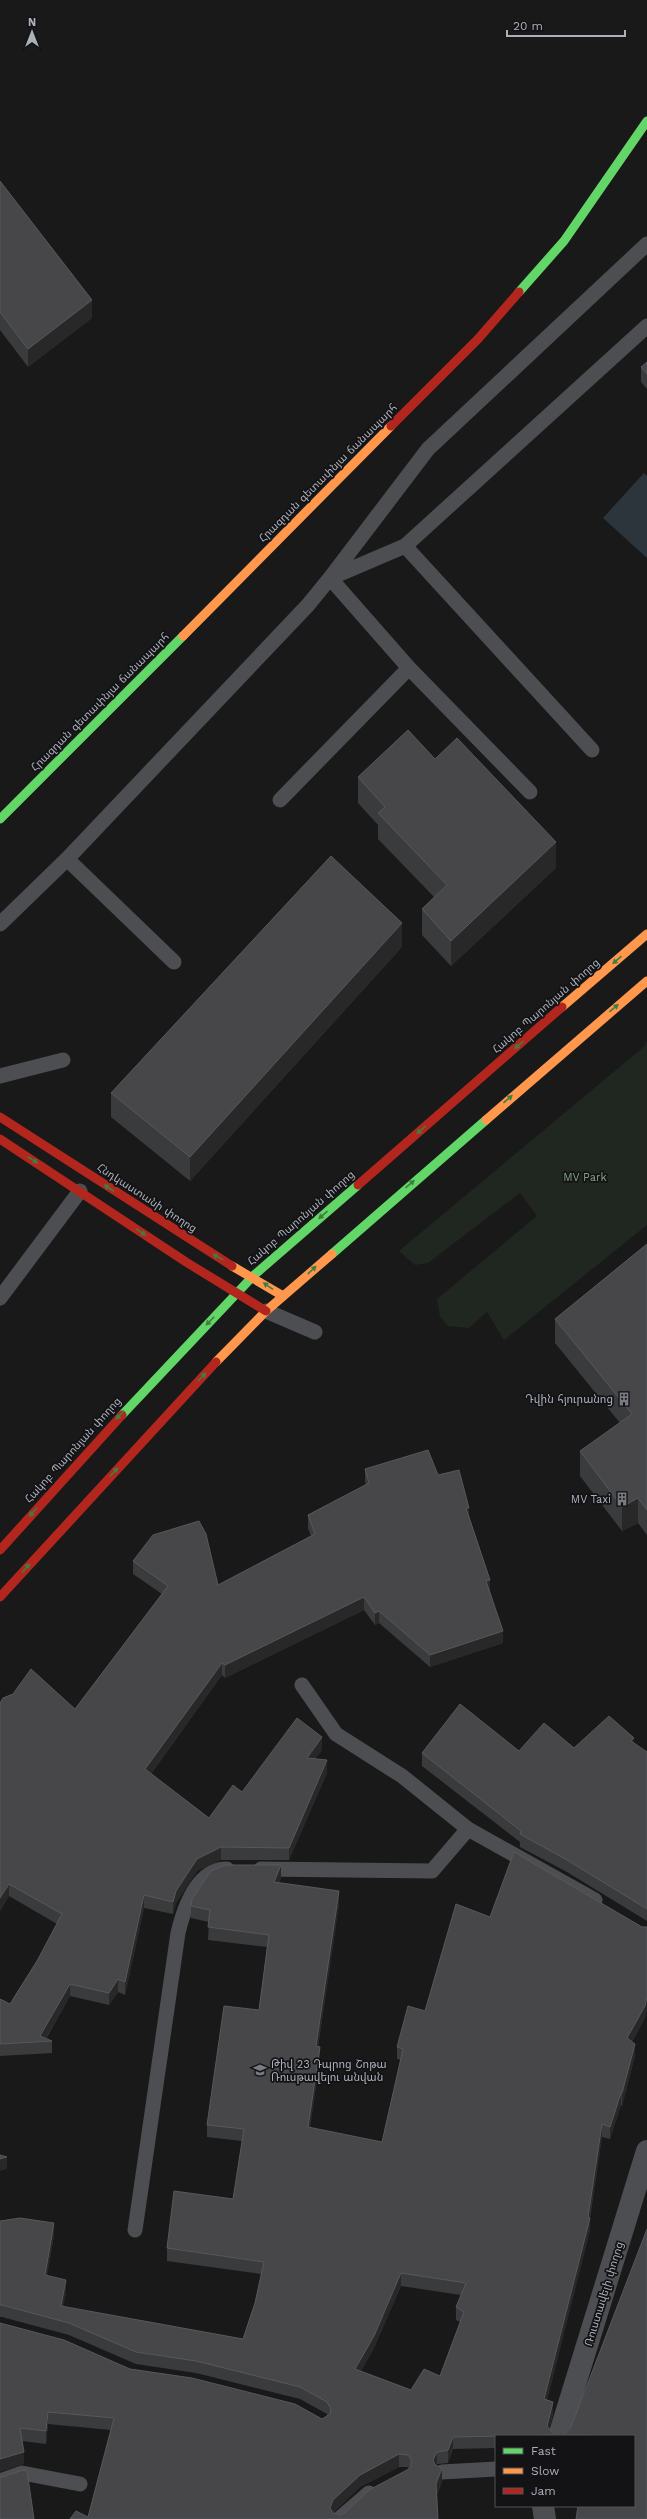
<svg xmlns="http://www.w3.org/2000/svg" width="647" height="2519" font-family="'Work Sans','Noto Sans Armenian',sans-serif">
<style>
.green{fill:#1f2720}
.water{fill:#2c353b}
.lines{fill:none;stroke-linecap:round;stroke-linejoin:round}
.lane{stroke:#4d4e52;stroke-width:15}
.street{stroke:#4d4e52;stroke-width:22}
.fast{stroke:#63d668;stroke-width:9}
.slow{stroke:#ff974d;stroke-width:9}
.jam{stroke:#b3261e;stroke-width:9}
.wall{fill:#3a3b3c;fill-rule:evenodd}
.shaded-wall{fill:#282829}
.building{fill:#47474a;stroke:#56585c;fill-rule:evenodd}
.oneway{fill:#3f7e43}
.labels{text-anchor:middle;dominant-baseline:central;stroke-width:3.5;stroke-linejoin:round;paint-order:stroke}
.street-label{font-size:11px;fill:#abb0ba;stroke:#131316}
.park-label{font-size:11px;fill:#82a484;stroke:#131316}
.poi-label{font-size:11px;fill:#abb0ba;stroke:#131316;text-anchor:end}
</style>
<rect width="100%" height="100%" fill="#191919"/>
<path class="green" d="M647 1042V1225L504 1340 487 1312 469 1328 448 1326 440 1317 437 1299 537 1216 520 1193 428 1263 415 1265 399 1251 646 1045 644 1044Z"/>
<path class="water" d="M644 473 647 476V558L603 518Z"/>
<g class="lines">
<path class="lane" d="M405 546 592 750
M530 792 409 668 330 578 428 449 647 244
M280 800 409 668
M67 859 174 962
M0 924 67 859 308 605 330 578 405 546 647 326
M0 1076 63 1060
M0 1298 80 1191
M266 1311 315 1332
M302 1685 336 1734 402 1776 468 1829 595 1900
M261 1869 432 1871 468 1829
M135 2230 178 1933C184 1908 197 1869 227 1869
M442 2472 496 2469
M0 2481 22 2473 80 2484
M339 2519 369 2493"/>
<path class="street" d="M559 2436 647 2151
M543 2506 545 2519"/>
<path class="fast" d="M519 292 564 241 647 121
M0 819 183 636
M332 1254 486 1120
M122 1415 253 1276 358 1185"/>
<path class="slow" d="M183 636 391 426
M562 1007 647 934
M486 1120 647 981
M232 1266 283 1296
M216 1362 266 1311 332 1254"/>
<path class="jam" d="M391 426 478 339 519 292
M0 1117 232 1266
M0 1139 186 1262 266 1311
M358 1185 562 1007
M0 1550 122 1415
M0 1597 216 1362"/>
</g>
<path class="wall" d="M0 181 92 318 28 367 0 330Z
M647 362V389L641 382V367Z
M435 759 556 868 451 966 422 935V909L434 897 378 839V825L358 803V777Z
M402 947 190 1181 111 1117V1093Z
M647 1244V1535L638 1523 622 1531 580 1476V1451L620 1423 555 1343V1319Z
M365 1469 438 1475 469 1517 490 1592 503 1643 430 1667 379 1623 375 1625 364 1610 225 1678 222 1675 151 1774 209 1818 242 1792 322 1750 315 1759 327 1773 289 1860H221L197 1871 176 1903 173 1914 144 1908 125 1995 118 1992 109 2005 70 1996 46 2039 52 2041V2053L0 2056V1999L10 2004 37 1961 57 1924 9 1896 0 1911V1703L75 1709 162 1594 133 1574V1561L218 1585 311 1536 308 1528V1515L366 1485 365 1481Z
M634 1743 647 1752V1921L567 1872 520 1847V1842L422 1766V1753L519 1751 574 1748Z
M281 1878 279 1883 339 1904 318 2047 320 2059 310 2128 382 2142 401 2060 397 2059V2047L425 2011 490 1917 647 1927V2009L645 2018 632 2042 635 2056 622 2106 621 2105 610 2139 602 2137 590 2218V2230L547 2400 553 2414 549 2429 554 2435V2436H496V2448L453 2449 448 2463 437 2464V2466L442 2481 437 2495 438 2519 88 2517 111 2430 48 2424 46 2444 22 2441 24 2464 0 2323 130 2369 322 2419 327 2416V2414L300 2399 196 2373 136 2364 69 2335 2 2317H0V2221L54 2235 47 2276 66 2292 63 2307 243 2339 255 2303 261 2274 167 2261V2248L233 2199 242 2141 207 2137V2125L259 2010 267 1947 208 1940 209 1922 191 1918V1906ZM401 2286 461 2295 456 2307V2320L460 2322 440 2376 411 2390 361 2371 374 2348ZM399 2467H408L409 2469 345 2513 341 2515 333 2513 360 2487Z
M571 2427 634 2436H564V2435Z"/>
<path class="shaded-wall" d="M92 300V318L28 367V349Z
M556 842V868L451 966V941Z
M402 923V947L190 1181V1157Z
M638 1498V1523L622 1531V1507Z
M466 1508H469V1520Z
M490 1580V1592L486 1593V1581Z
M364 1597V1610L225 1678V1665Z
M379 1611V1623L375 1625V1613Z
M503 1631V1643L430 1667V1655Z
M222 1663V1675L145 1782V1769Z
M322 1737V1750L307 1770V1758Z
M634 1738V1750L631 1741Z
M327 1760V1773L289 1860V1848Z
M221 1847V1860L197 1871 176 1903 173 1914V1902L176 1891 197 1859Z
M281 1865V1878L274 1895V1882Z
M9 1884V1896L0 1911V1898Z
M339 1891V1904L316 2059V2046Z
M144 1895V1908L125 1995V1982Z
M118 1979V1992L109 2005V1993Z
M70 1984V1996L44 2041 40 2036Z
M647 1997V2009L645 2018 627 2051V2038Z
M635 2044V2056L622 2106V2093Z
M320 2047V2059L308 2140V2127Z
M621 2093V2105L610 2139V2127Z
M602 2124V2137L588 2227 590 2218V2230L544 2411V2399L588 2217Z
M7 2157V2169L0 2171V2159Z
M54 2223V2235L45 2288V2275Z
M401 2273V2286L374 2348 355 2382V2369Z
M66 2280V2292L61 2319V2306Z
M553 2402V2414L548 2435 547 2426Z
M48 2412V2424L46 2444V2431Z
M453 2437V2449L448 2463V2450Z
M24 2452V2464L0 2472V2459Z
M437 2452V2464L433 2472V2460Z
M399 2454V2467L360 2487 333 2513 330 2508 333 2500 360 2475Z
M442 2468V2481L436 2496V2484Z"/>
<path class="building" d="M0 181 92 300 28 349 0 312Z
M647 362V374L641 367Z
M408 730 435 759 457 738 556 842 451 941 422 909 447 885 378 813 385 807 358 777Z
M331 856 402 923 190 1157 111 1093Z
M647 1244V1510L638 1498 622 1507 580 1451 632 1414 555 1319Z
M428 1450 438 1475 459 1470 469 1508H466L490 1580 486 1581 503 1631 430 1655 379 1611 375 1613 364 1597 225 1665 222 1663 145 1769 209 1818 233 1785 242 1792 297 1718 322 1737 307 1758 327 1760 289 1848 221 1847 197 1859 176 1891 173 1902 144 1895 125 1982 118 1979 109 1993 70 1984 40 2036 52 2041 0 2044V1999L10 2004 37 1961 62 1914 9 1884 0 1898V1703L3 1698 13 1694 31 1669 75 1709 168 1586 133 1561 153 1535 199 1521 206 1534 218 1585 315 1534 308 1515 369 1483 365 1469Z
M460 1704 519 1751 544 1723 574 1748 609 1716 634 1738 631 1741 647 1752V1909L567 1860 520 1834 521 1831 422 1753Z
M514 1852 642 1927H647V1997L645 2006 627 2038 635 2044 622 2093H621L610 2127 602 2124 588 2217 590 2218 544 2399 553 2402 547 2426 554 2435 453 2437 448 2450 437 2452 433 2460 435 2465 442 2468 436 2484 438 2519H70L76 2511 88 2517 114 2418 48 2412 46 2431 20 2428 24 2452 0 2459V2323L64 2340 130 2369 192 2378 295 2404 322 2419 330 2414 331 2409 327 2402 300 2387 196 2361 136 2352 69 2323 2 2305H0V2221L20 2218 54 2223 45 2275 66 2280 61 2306 243 2339 255 2303 264 2262 167 2248 174 2191 233 2199 244 2129 207 2125 224 2006 259 2010 269 1935 208 1927 210 1910 191 1906 192 1899 211 1871 226 1865H281L274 1882 339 1891 316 2046 320 2047 308 2127 382 2142 403 2049 397 2047 408 2006 425 2011 456 1904 490 1917ZM401 2273 466 2283 456 2307 464 2312 440 2376 424 2369 411 2390 355 2369 374 2336ZM399 2454 408 2455 411 2459V2467L407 2470 369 2490 345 2513 341 2515 333 2513 330 2508 333 2500 360 2475Z
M0 2155 7 2157 0 2159Z
M647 2229V2519H576L578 2506H634V2436H589V2435H564L571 2427Z
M23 2470 27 2471 34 2519H0V2477H3Z"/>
<defs><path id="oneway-solid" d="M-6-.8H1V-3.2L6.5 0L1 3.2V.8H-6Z"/></defs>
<g class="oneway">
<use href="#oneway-solid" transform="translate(617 960) rotate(139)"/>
<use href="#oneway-solid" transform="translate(614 1008) rotate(-40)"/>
<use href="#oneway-solid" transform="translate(519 1045) rotate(139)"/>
<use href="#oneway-solid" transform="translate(508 1099) rotate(-41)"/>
<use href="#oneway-solid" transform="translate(421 1130) rotate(139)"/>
<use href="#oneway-solid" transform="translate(33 1160) rotate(33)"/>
<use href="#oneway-solid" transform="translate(410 1184) rotate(-41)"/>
<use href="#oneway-solid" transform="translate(109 1188) rotate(-147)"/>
<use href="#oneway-solid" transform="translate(323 1215) rotate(139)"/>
<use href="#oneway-solid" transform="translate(141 1232) rotate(34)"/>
<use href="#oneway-solid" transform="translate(218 1257) rotate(-151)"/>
<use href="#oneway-solid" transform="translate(312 1270) rotate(-43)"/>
<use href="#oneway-solid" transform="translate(268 1286) rotate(-146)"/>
<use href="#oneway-solid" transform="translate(210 1321) rotate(134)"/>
<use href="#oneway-solid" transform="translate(202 1377) rotate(-46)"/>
<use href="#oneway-solid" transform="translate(120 1415) rotate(133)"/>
<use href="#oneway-solid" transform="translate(114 1472) rotate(-47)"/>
<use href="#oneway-solid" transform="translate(33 1512) rotate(131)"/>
<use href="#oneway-solid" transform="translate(26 1568) rotate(-48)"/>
</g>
<defs>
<g id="building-bare" transform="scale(1.08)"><path d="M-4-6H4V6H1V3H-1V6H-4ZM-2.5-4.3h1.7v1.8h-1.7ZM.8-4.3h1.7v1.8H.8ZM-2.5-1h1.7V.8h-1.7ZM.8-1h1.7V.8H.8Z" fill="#787b82" stroke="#131316" stroke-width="2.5" paint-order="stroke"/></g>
<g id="school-bare" transform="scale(1.08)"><path d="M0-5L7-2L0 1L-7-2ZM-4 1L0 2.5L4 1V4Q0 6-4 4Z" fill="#787b82" stroke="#131316" stroke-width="2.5" paint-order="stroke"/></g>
</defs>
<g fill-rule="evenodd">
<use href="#building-bare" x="624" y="1399"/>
<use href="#building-bare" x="622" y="1499"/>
<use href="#school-bare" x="260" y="2070"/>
</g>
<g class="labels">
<g class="street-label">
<text transform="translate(328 473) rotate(-45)">Հրազդան գետափնյա ճանապարհ</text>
<text transform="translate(100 702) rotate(-45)">Հրազդան գետափնյա ճանապարհ</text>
<text transform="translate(546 1006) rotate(-41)">Հակոբ Պարոնյան փողոց</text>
<text transform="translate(147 1198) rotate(33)">Հնդկաստանի փողոց</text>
<text transform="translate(301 1218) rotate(-41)">Հակոբ Պարոնյան փողոց</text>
<text transform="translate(73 1450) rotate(-48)">Հակոբ Պարոնյան փողոց</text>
<text transform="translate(604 2294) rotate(-73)">Ռուստավելի փողոց</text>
</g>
<g class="park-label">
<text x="585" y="1177">MV Park</text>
</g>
<g class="poi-label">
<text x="613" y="1399">Դվին հյուրանոց</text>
<text x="611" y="1499">MV Taxi</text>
<text x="271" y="2064" text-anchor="start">Թիվ 23 Դպրոց Շոթա<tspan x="271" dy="13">Ռուսթավելու անվան</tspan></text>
</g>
</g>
<rect x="495" y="2435" width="140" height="72" fill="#131316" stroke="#505258"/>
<rect x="503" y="2448" width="20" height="6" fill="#63d668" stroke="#505258"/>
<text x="531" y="2455" font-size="12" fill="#abb0ba">Fast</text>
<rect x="503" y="2468" width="20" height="6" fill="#ff974d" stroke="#505258"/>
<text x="531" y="2475" font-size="12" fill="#abb0ba">Slow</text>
<rect x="503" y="2488" width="20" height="6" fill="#b3261e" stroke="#505258"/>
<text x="531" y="2495" font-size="12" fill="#abb0ba">Jam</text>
<g transform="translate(32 32)" stroke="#131316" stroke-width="3" paint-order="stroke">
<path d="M0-3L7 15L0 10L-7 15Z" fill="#abb0ba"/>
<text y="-6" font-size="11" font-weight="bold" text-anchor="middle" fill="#abb0ba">N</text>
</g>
<path d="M507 30v6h118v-6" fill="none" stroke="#abb0ba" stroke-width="2"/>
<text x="513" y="30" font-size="12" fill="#abb0ba" stroke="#131316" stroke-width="3" paint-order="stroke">20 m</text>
</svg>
